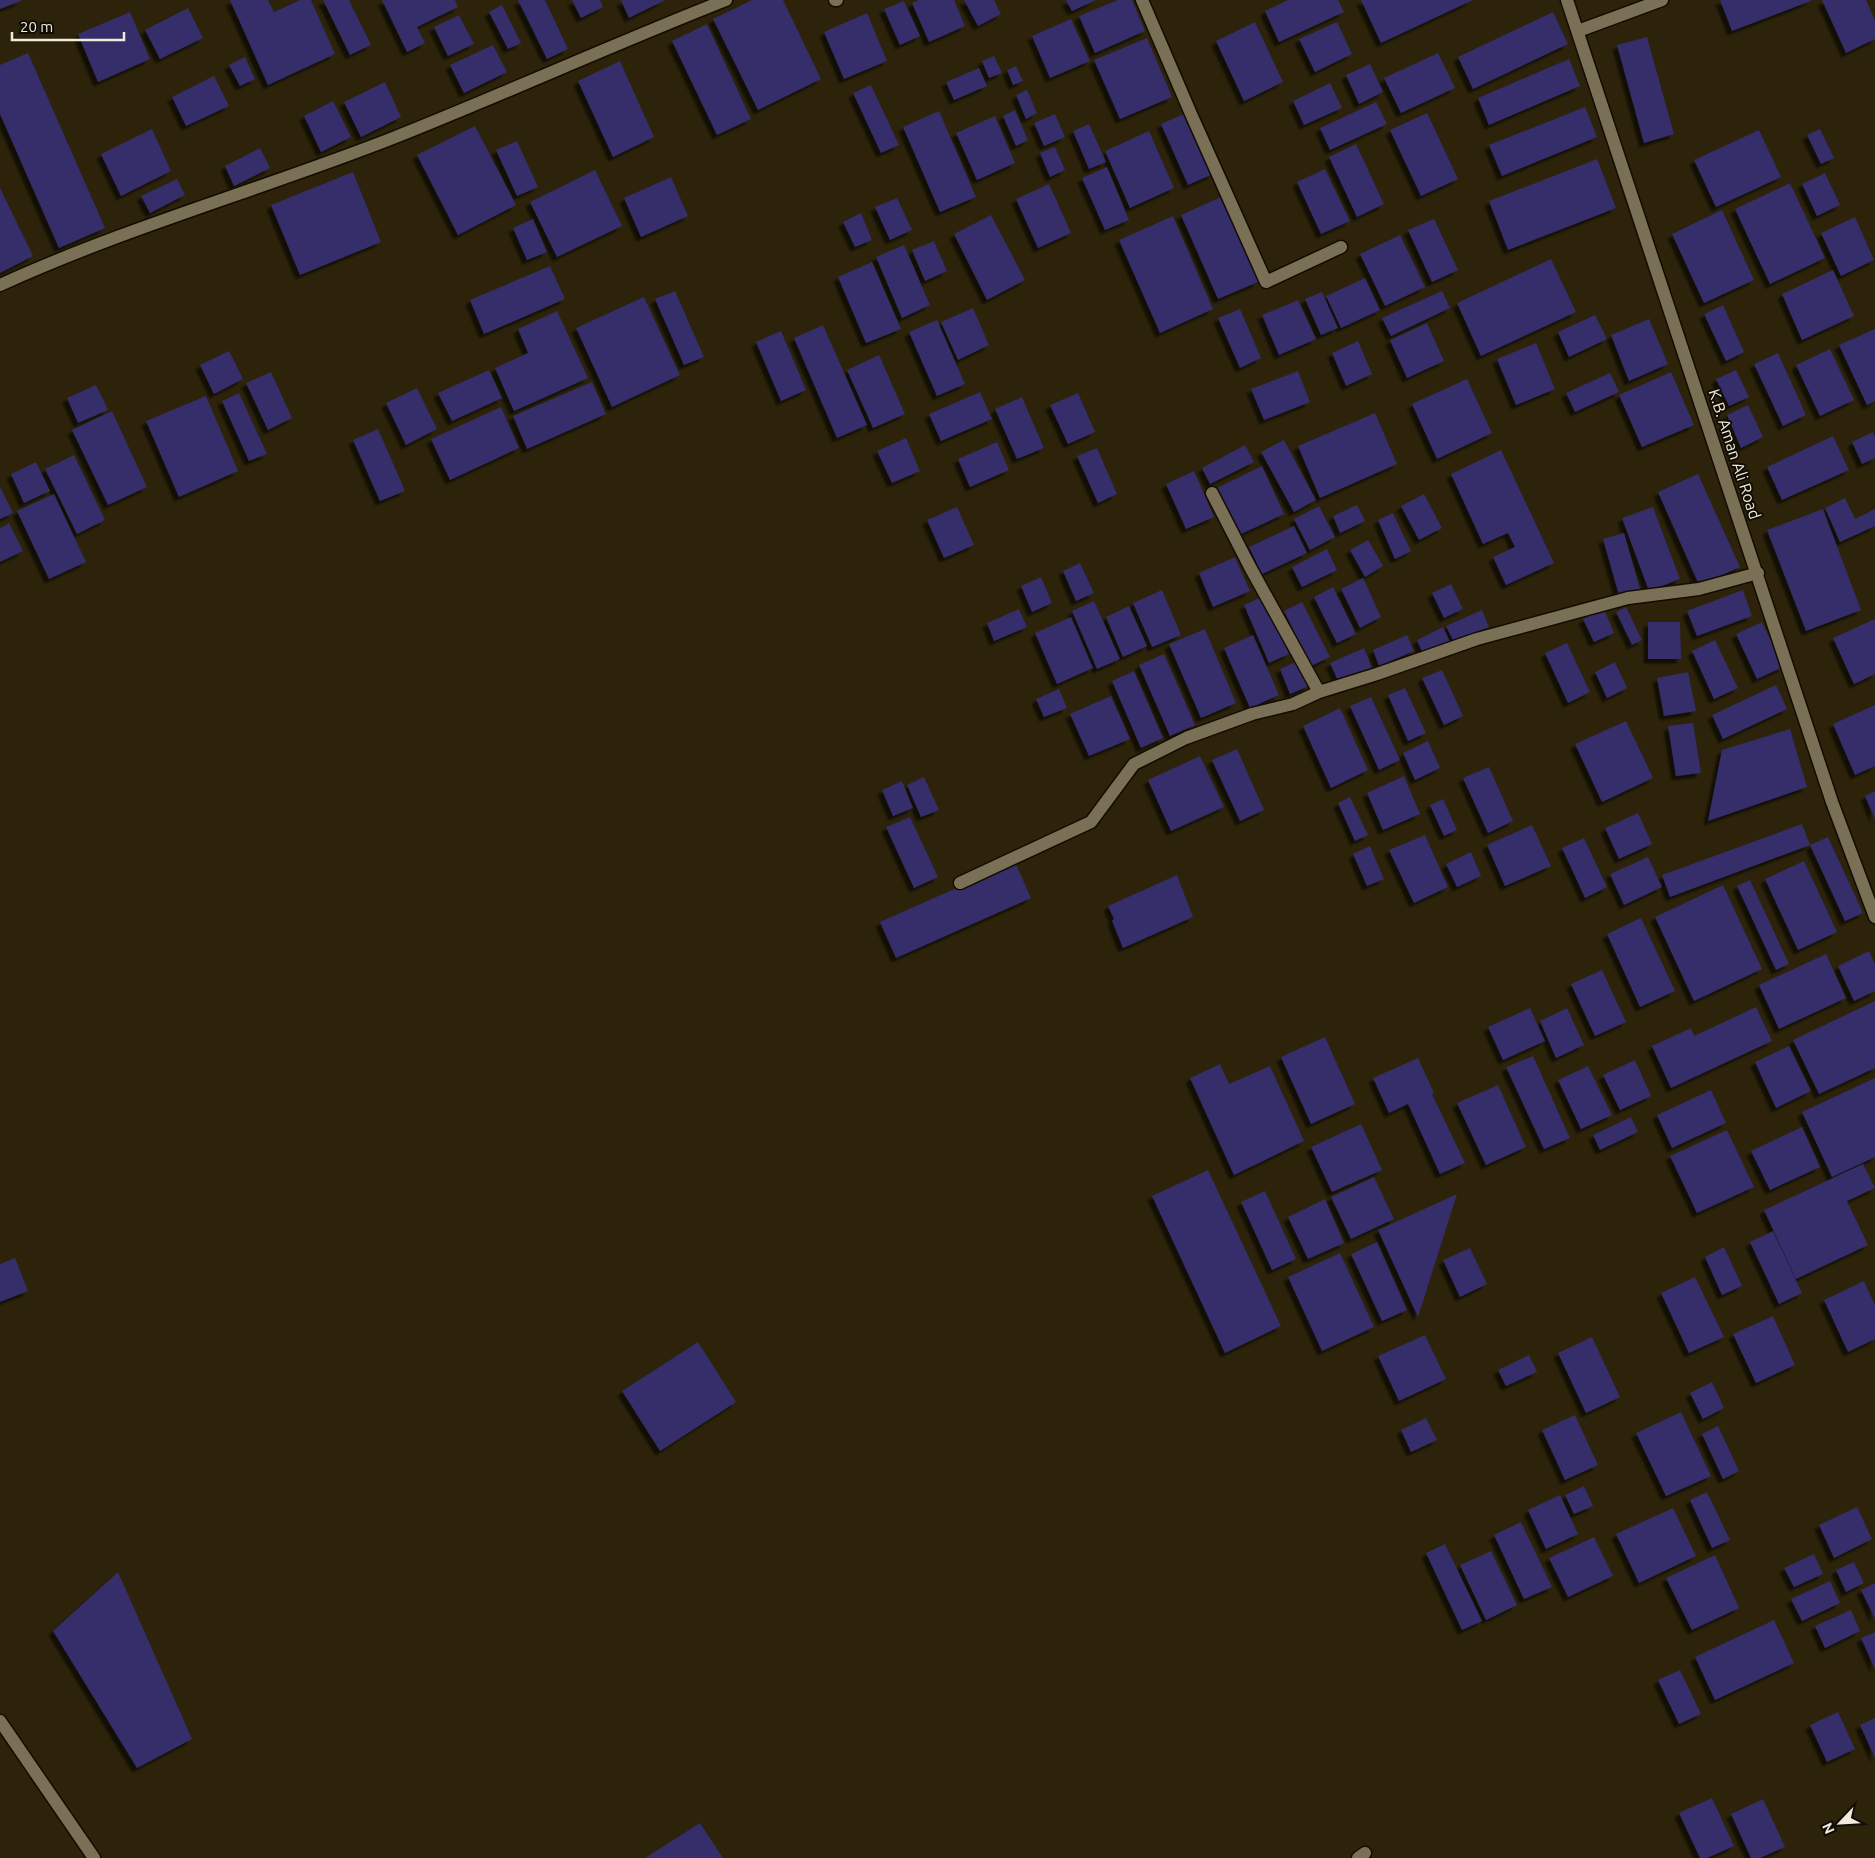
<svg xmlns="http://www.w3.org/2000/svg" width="1875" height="1858" font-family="Ubuntu,sans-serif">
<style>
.building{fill:#342d6a;filter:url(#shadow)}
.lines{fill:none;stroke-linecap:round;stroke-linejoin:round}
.minor-casing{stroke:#140c00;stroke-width:15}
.minor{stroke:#7a7056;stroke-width:12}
.labels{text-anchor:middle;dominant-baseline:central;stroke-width:4;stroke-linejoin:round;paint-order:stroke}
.street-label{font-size:16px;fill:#f0ebdc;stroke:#110d04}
</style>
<defs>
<filter id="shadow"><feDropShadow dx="-4.5" dy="4.5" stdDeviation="1" flood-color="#0009"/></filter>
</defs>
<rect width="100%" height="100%" fill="#2c230a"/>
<path class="building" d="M0 0H23L0 9Z
M230 0H268L274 12 300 0H311L335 54 268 85Z
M323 0H349L371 45 350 55Z
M382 0H455L458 7 417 27 425 43 407 52Z
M518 0H545L568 49 547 59Z
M572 0H600L603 7 581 18Z
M621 0H665L629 18Z
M752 0H783L821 79 758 110 713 19Z
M919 0H954L965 26 929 42 912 3Z
M964 0H994L1001 14 978 26Z
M1066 0H1096L1072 11Z
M1118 0H1132L1145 31 1095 53 1079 16Z
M1288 0H1338L1344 12 1279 42 1265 11Z
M1361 0H1473L1381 43Z
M1720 0H1813L1732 31Z
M1822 0H1866L1875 20V39L1846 53Z
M904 1 920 36 900 45 884 9Z
M502 5 521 43 508 49 489 12Z
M188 8 203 38 160 59 145 30Z
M130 12 150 59 98 82 78 34Z
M1553 12 1568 44 1473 89 1458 57Z
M867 13 887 61 844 79 824 32Z
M459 15 474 44 448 56 434 27Z
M1071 19 1090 61 1050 78 1032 36Z
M1255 22 1283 82 1244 101 1216 41Z
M1337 22 1352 54 1315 72 1299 39Z
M707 24 751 119 717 135 672 41Z
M1647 37 1674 134 1644 143 1617 45Z
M1147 38 1172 97 1120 119 1094 60Z
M493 45 507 72 464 93 450 65Z
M28 53 105 228 59 248 0 114V65Z
M1438 53 1455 88 1401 113 1384 78Z
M994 56 1002 73 989 78 982 61Z
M245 57 255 79 240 86 229 65Z
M1569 59 1580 86 1489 125 1478 98Z
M620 61 654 137 613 157 578 81Z
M1370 64 1383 92 1359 104 1346 75Z
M1016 66 1023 81 1013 85 1007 70Z
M979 68 987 86 954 100 946 82Z
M214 76 229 106 186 126 172 97Z
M385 82 401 117 361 137 344 102Z
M1330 83 1342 108 1304 125 1293 101Z
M871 85 899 145 881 153 853 93Z
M1027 90 1037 113 1026 119 1016 95Z
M333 101 351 137 321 152 304 116Z
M1376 102 1387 124 1330 150 1320 128Z
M1585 107 1597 137 1502 176 1489 145Z
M1015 110 1028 140 1016 146 1003 116Z
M939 111 976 197 940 212 903 127Z
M1186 113 1213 174 1188 185 1161 124Z
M1427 113 1458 179 1421 196 1390 130Z
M1055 114 1065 137 1044 146 1034 123Z
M995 116 1015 163 977 180 956 133Z
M1089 124 1106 162 1089 169 1073 131Z
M475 126 516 205 458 235 417 155Z
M152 129 171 171 121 196 101 154Z
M1820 129 1834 158 1821 164 1807 135Z
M1759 130 1781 177 1716 207 1694 160Z
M1149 131 1174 188 1130 208 1105 151Z
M517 141 538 187 517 196 496 150Z
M1356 144 1384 204 1357 217 1329 157Z
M1055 147 1065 170 1050 177 1040 153Z
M260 148 270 168 234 186 225 166Z
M1597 159 1616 208 1508 250 1489 201Z
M1107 167 1129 220 1105 230 1082 178Z
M1325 169 1350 221 1321 234 1297 182Z
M595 170 622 226 557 257 530 202Z
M353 172 381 242 300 275 271 205Z
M1825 173 1840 205 1817 216 1802 184Z
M671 177 688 216 641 237 624 198Z
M177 179 185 195 150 213 141 196Z
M1790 183 1825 258 1770 284 1735 209Z
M1049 184 1071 233 1038 248 1016 199Z
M0 188 33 256 0 273Z
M1221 197 1258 282 1218 299 1181 215Z
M897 198 912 230 890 240 875 207Z
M1722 210 1754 280 1704 303 1672 234Z
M861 213 872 240 855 247 843 222Z
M991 215 1025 280 987 300 954 234Z
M1173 216 1213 309 1160 333 1119 240Z
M1855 217 1874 260 1841 276 1821 233Z
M533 219 547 252 527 260 513 228Z
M1434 219 1458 270 1432 282 1408 230Z
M1400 235 1425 287 1385 306 1360 254Z
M934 241 947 271 925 281 912 250Z
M904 245 930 305 902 318 876 257Z
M1551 259 1576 312 1481 356 1457 303Z
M872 262 901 329 866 343 838 277Z
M550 266 565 299 484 334 470 300Z
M1833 270 1854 316 1802 340 1782 294Z
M1365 278 1380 310 1341 328 1326 296Z
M675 291 704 357 684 365 655 299Z
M1442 291 1450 308 1391 336 1382 318Z
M1322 292 1338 328 1321 335 1305 299Z
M644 297 680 375 612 407 576 328Z
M1298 300 1316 339 1279 355 1262 315Z
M1723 305 1744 352 1726 361 1704 314Z
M973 308 989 345 958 360 941 322Z
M1240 309 1261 358 1240 368 1218 318Z
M557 311 588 378 514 411 495 368 528 353 518 329Z
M1595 315 1607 339 1569 357 1558 332Z
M1649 319 1668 364 1629 381 1611 335Z
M937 320 965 384 937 396 909 332Z
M1427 323 1444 361 1407 378 1390 340Z
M823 325 867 425 837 438 794 338Z
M1875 329V401L1867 405 1839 345Z
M781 331 806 390 781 401 756 342Z
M1358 341 1372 374 1346 386 1332 353Z
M1536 343 1555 389 1516 405 1497 359Z
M1830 349 1854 400 1820 416 1796 365Z
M229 351 243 379 214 394 200 365Z
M1778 353 1806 415 1783 426 1754 364Z
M879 355 905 414 873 428 847 370Z
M489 370 502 398 452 421 438 393Z
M1736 370 1749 397 1729 406 1716 379Z
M1298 371 1310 402 1264 420 1251 389Z
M271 372 292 418 268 430 246 383Z
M1671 372 1694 425 1642 447 1619 395Z
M1610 373 1619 392 1575 412 1566 393Z
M1467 379 1492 433 1437 459 1412 404Z
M592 382 606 414 527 449 513 416Z
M96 385 108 410 78 423 67 398Z
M417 388 437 429 406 445 386 403Z
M980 392 992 419 941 441 929 414Z
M239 393 267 454 249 461 222 401Z
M1078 393 1095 432 1068 444 1050 405Z
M206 396 238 471 179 497 146 421Z
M1022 397 1044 448 1017 459 995 409Z
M1748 405 1763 437 1741 448 1727 415Z
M501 407 519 448 450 480 431 439Z
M112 411 147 487 108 505 72 430Z
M1375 413 1397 464 1320 498 1298 446Z
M378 429 405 491 380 501 353 440Z
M1873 432 1875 437V458L1862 464 1852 442Z
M1833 436 1849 470 1782 500 1767 467Z
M906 438 920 471 892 483 877 451Z
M1284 440 1316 500 1294 512 1261 452Z
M997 442 1009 470 970 487 958 459Z
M1245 445 1254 462 1210 484 1202 468Z
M1097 448 1117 494 1098 503 1077 456Z
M1501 450 1554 563 1506 585 1493 557 1515 547 1508 533 1483 544 1451 474Z
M74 455 105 520 77 534 45 469Z
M36 462 50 491 24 503 11 474Z
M1262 466 1284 514 1239 535 1217 488Z
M1194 471 1214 517 1186 529 1166 484Z
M1698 474 1740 567 1699 585 1658 492Z
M0 487 13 513 0 519Z
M54 494 86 562 49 579 17 511Z
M1424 494 1442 528 1419 540 1401 506Z
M1845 498 1855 519 1875 509V526L1840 542 1825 508Z
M1357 505 1365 521 1340 533 1333 516Z
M1319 506 1335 537 1310 550 1294 519Z
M957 507 974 545 944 558 927 520Z
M1653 507 1680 579 1649 591 1622 518Z
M1823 509 1861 610 1806 631 1767 530Z
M1393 513 1411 551 1395 559 1378 520Z
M9 523 23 551 0 562V528Z
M1294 526 1307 553 1262 574 1249 547Z
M1624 533 1640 589 1619 595 1603 539Z
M1368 540 1383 566 1365 577 1350 550Z
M1327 549 1337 570 1302 587 1292 567Z
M1235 557 1250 591 1213 607 1199 573Z
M1080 563 1094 593 1076 601 1063 571Z
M1041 577 1052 603 1032 612 1021 586Z
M1363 578 1381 617 1360 628 1341 589Z
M1451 584 1463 609 1444 618 1432 593Z
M1333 587 1356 634 1337 643 1314 597Z
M1162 590 1181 635 1152 647 1133 603Z
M1743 590 1752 616 1697 636 1687 611Z
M1264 596 1289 654 1269 663 1244 605Z
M1094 601 1120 659 1097 669 1072 611Z
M1302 602 1330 657 1311 666 1284 611Z
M1129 606 1147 646 1123 657 1106 617Z
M1626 607 1642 640 1632 645 1616 612Z
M1019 609 1027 627 994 641 987 623Z
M1604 609 1614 633 1594 642 1583 619Z
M1482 610 1489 627 1454 642 1446 626Z
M1071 617 1093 668 1057 684 1035 633Z
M1875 619V674L1854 684 1833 638Z
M1648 622H1680L1681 659H1648Z
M1762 622 1783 667 1757 679 1736 634Z
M1443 627 1450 642 1423 654 1417 640Z
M1205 629 1236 703 1201 718 1169 644Z
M1253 635 1279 695 1250 708 1224 648Z
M1407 635 1414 651 1379 666 1373 650Z
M1715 640 1738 688 1714 699 1692 651Z
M1567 643 1590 692 1568 703 1545 653Z
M1364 648 1372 668 1339 683 1330 663Z
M1164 654 1195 725 1170 736 1139 665Z
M1298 661 1309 686 1290 694 1280 669Z
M1615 662 1627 688 1607 698 1595 672Z
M1442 670 1463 716 1444 725 1422 678Z
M1134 671 1163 738 1141 748 1112 681Z
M1688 672 1696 711 1664 716 1657 678Z
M1776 685 1787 709 1723 739 1712 715Z
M1405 688 1426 733 1408 741 1388 695Z
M1059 689 1067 708 1044 717 1036 699Z
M1111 696 1130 739 1089 756 1070 714Z
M1371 697 1400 760 1379 770 1350 706Z
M1875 705V766L1855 775 1833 724Z
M1340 708 1368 770 1331 788 1303 726Z
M1626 721 1653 778 1602 802 1575 744Z
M1693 723 1701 773 1676 776 1668 726Z
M1790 729 1807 787 1708 821 1722 750Z
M1428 741 1440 768 1415 780 1403 753Z
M1237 749 1264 810 1240 821 1212 760Z
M1200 756 1224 807 1171 831 1148 780Z
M1489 767 1513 821 1488 833 1463 778Z
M1404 776 1420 814 1383 830 1367 793Z
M924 777 939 810 921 817 907 785Z
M902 781 913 808 893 816 882 790Z
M1875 791V819L1865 796Z
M1350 797 1368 835 1355 841 1338 803Z
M1443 799 1457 830 1444 836 1430 805Z
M1638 813 1652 844 1619 859 1605 828Z
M910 817 938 877 914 888 886 827Z
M1802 824 1810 845 1670 897 1662 875Z
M1532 825 1551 866 1505 886 1487 845Z
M1425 835 1448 887 1414 903 1389 850Z
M1828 837 1863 913 1845 921 1810 845Z
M1584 838 1607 887 1585 898 1562 848Z
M1370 846 1384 879 1367 886 1353 854Z
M1471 852 1481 876 1457 887 1446 864Z
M1648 857 1662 887 1624 905 1610 874Z
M1804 861 1837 932 1798 950 1765 879Z
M1015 862 1031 898 896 958 880 922Z
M1177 875 1193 917 1123 948 1112 921 1114 919 1108 906Z
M1750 880 1789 964 1776 970 1737 886Z
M1723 885 1762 969 1694 1001 1655 917Z
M1641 918 1675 991 1640 1007 1607 934Z
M1869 951 1875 964V991L1854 1001 1838 966Z
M1826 954 1846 998 1779 1029 1759 985Z
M1602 970 1626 1022 1595 1036 1571 984Z
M1875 1001V1068L1819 1094 1793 1040Z
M1756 1007 1772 1041 1671 1088 1652 1046 1691 1028 1694 1036Z
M1530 1008 1545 1041 1503 1060 1488 1027Z
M1567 1008 1584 1045 1556 1058 1540 1021Z
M1325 1037 1355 1104 1311 1124 1281 1057Z
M1789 1046 1811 1091 1776 1108 1755 1062Z
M1533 1056 1570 1138 1544 1149 1506 1067Z
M1418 1058 1434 1093 1432 1094 1465 1163 1440 1174 1408 1104 1389 1113 1373 1078Z
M1635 1060 1651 1096 1620 1110 1603 1075Z
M1220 1064 1229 1084 1270 1066 1304 1141 1234 1175 1190 1078Z
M1588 1066 1612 1115 1581 1129 1558 1080Z
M1875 1078V1157L1832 1177 1802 1112Z
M1498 1085 1526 1147 1486 1165 1457 1103Z
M1711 1090 1726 1123 1672 1148 1657 1115Z
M1631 1117 1638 1132 1600 1150 1593 1135Z
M1361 1124 1382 1170 1332 1192 1311 1147Z
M1802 1127 1820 1167 1770 1190 1751 1151Z
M1727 1130 1754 1187 1697 1213 1670 1156Z
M1863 1164 1875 1188 1847 1201 1868 1245 1796 1279 1764 1210Z
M1208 1170 1281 1326 1225 1353 1152 1196Z
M1374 1177 1394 1219 1351 1239 1331 1197Z
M1265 1191 1296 1259 1272 1270 1241 1202Z
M1457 1194 1418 1317 1378 1230Z
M1325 1199 1344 1243 1308 1259 1288 1217Z
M1773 1231 1802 1293 1779 1304 1750 1242Z
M1377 1242 1407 1310 1382 1321 1351 1254Z
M1724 1247 1742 1286 1722 1295 1705 1257Z
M1470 1248 1487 1284 1460 1297 1443 1260Z
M1340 1253 1374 1327 1322 1351 1288 1277Z
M15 1258 28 1291 0 1302V1264Z
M1695 1277 1724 1337 1689 1353 1661 1293Z
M1864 1281 1875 1305V1339L1848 1352 1824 1300Z
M1773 1316 1795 1365 1756 1383 1733 1334Z
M1425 1335 1446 1379 1399 1401 1378 1356Z
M1592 1337 1620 1397 1586 1413 1558 1353Z
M698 1342 736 1402 660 1451 622 1391Z
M1529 1355 1537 1372 1506 1386 1498 1370Z
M1712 1382 1724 1408 1703 1419 1690 1393Z
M1681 1412 1711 1476 1666 1496 1636 1433Z
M1575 1415 1598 1465 1565 1480 1542 1430Z
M1426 1418 1437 1440 1411 1452 1401 1430Z
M1718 1426 1739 1471 1723 1479 1702 1434Z
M1584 1486 1593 1506 1574 1514 1565 1495Z
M1707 1492 1730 1540 1712 1548 1690 1500Z
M1560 1495 1578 1534 1546 1549 1528 1510Z
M1857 1507 1872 1539 1834 1558 1819 1525Z
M1673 1508 1696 1556 1639 1583 1616 1534Z
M1521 1522 1552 1587 1524 1599 1494 1535Z
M1594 1537 1613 1576 1568 1597 1549 1558Z
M1445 1544 1482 1621 1462 1630 1426 1553Z
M1491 1551 1517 1605 1486 1620 1460 1565Z
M1814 1554 1823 1574 1794 1587 1784 1568Z
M1715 1555 1739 1608 1692 1630 1666 1578Z
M1854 1562 1864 1583 1846 1592 1836 1570Z
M118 1572 192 1739 137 1768 53 1631Z
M1830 1581 1840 1603 1802 1621 1791 1599Z
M1875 1583V1619L1861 1590Z
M1851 1610 1860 1631 1825 1648 1815 1626Z
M1774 1620 1794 1663 1715 1700 1695 1657Z
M1875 1632V1669L1861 1638Z
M1680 1670 1701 1714 1679 1724 1658 1680Z
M1838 1712 1855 1749 1827 1762 1810 1725Z
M1875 1718V1758L1860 1725Z
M1712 1798 1734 1846 1707 1858H1700L1679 1813Z
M1763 1799 1785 1847 1760 1858H1751L1731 1814Z
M700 1823 723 1858H645Z"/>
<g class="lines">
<g class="minor-casing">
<path id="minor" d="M835 0H837
M1142 0 1191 114 1266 282 1341 247
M1567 0 1832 802 1875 917
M1578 31 1662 0
M0 285C127 227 263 189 393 138 504 94 614 44 726 0
M1212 493 1250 567 1319 692
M960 883 1091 822 1134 764 1186 738 1252 714 1293 704 1319 692 1377 674 1477 639 1628 598 1699 589 1758 573
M0 1721 94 1858
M1358 1858 1365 1853"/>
</g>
<use href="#minor" class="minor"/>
</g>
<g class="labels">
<g class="street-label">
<text transform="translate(1735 454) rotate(72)">K.B. Aman Ali Road</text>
</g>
</g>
<g transform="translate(1840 1823) rotate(245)" stroke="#110d04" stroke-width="4" paint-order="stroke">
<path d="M0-4L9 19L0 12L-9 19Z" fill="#f0ebdc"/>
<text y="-8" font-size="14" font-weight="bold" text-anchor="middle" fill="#f0ebdc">N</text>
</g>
<path d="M12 32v8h112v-8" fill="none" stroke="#f0ebdc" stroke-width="2.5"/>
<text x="20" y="32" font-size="15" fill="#f0ebdc" stroke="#110d04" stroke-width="4" paint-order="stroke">20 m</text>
</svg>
